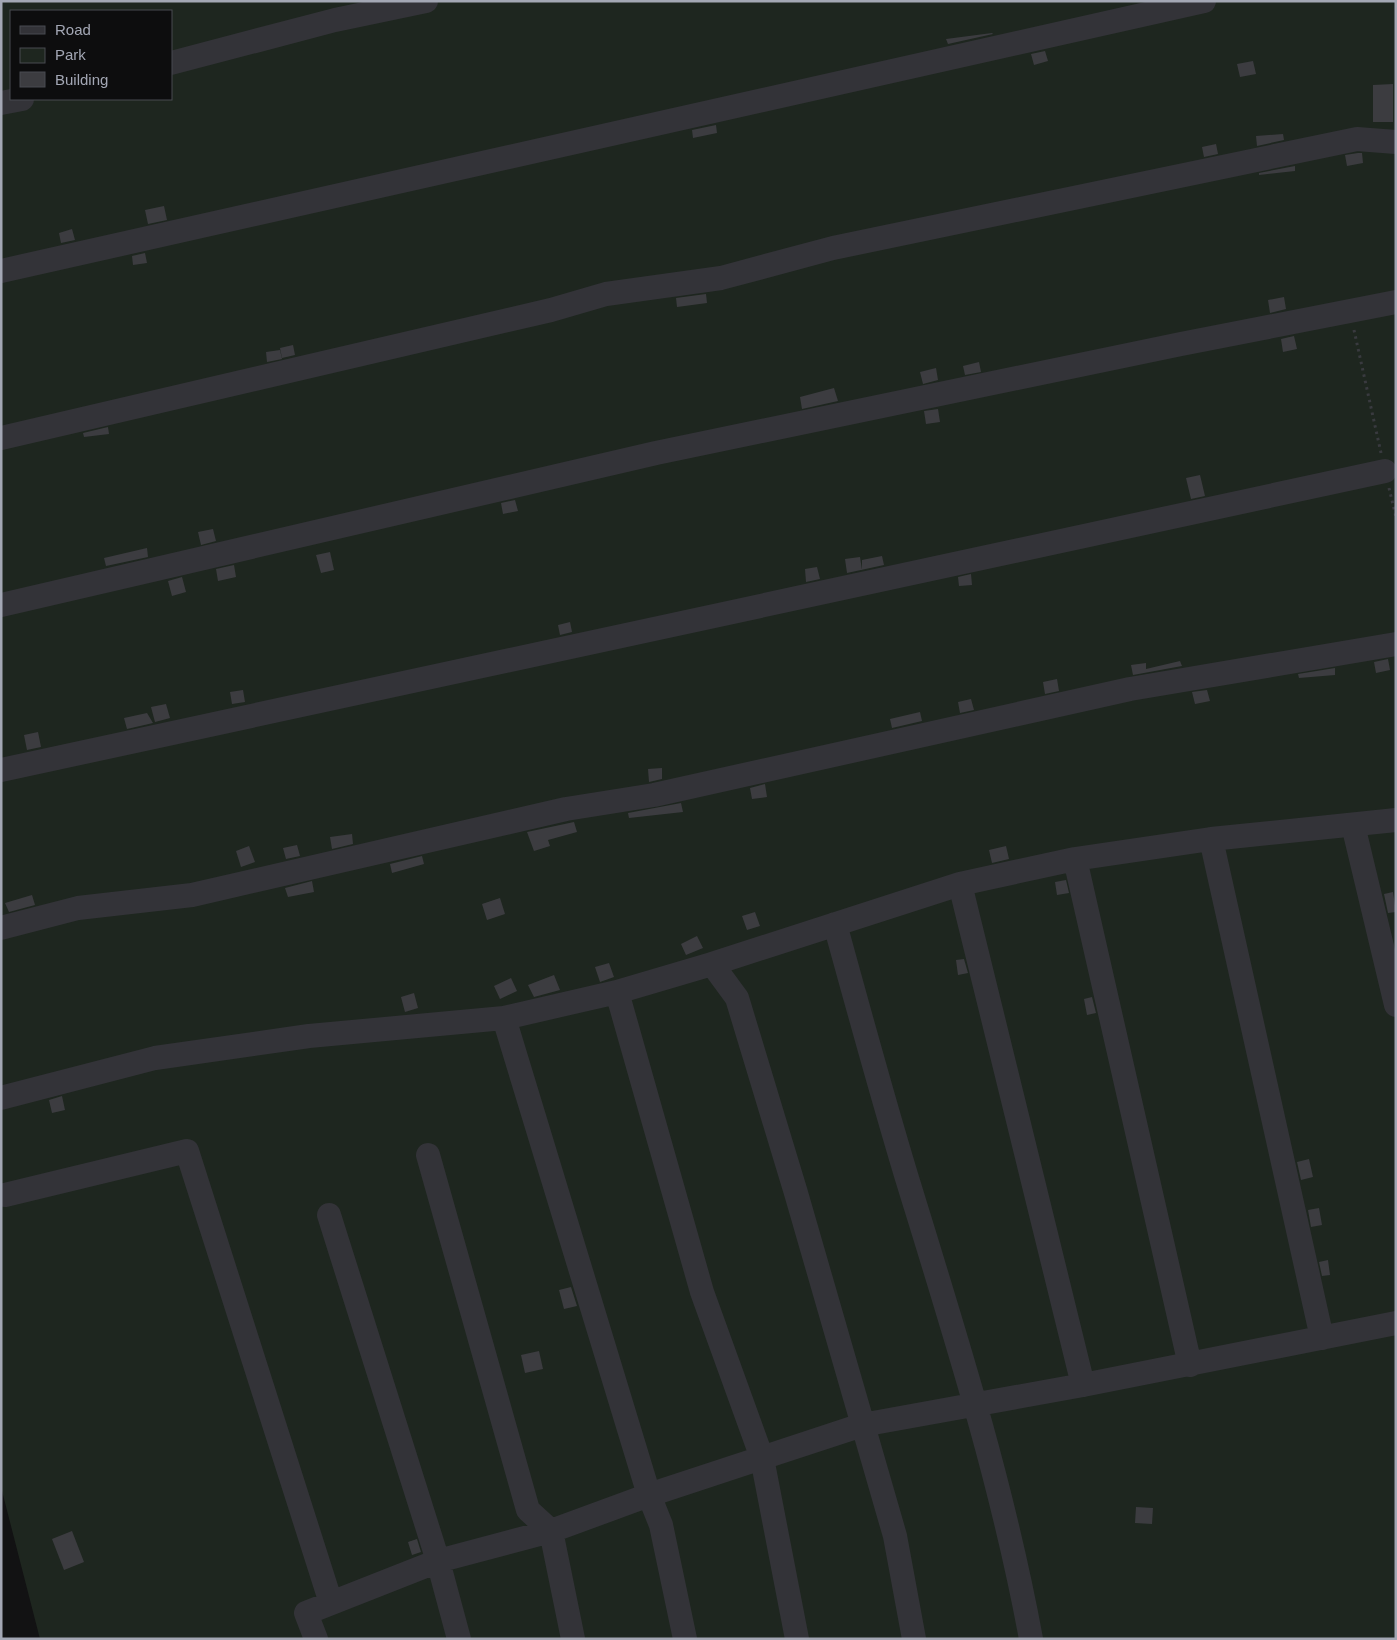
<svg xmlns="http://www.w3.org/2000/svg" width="1397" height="1640" font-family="Helvetica,sans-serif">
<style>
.green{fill:#1e261f;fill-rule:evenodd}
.building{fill:#3c3c40}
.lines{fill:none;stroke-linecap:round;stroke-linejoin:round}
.path{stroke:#393a3f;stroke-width:3;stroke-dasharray:2.5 4;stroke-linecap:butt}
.minor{stroke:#333338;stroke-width:24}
</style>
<rect width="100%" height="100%" fill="#121213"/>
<path class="green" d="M1 1H1396V1639H40L1 1487ZM11 11H171V99H11Z"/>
<path class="building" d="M992 33 993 34 948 44 946 39Z
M1045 51 1048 61 1034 65 1031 54Z
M1253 61 1256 74 1240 77 1237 64Z
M1393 84V122H1373V85Z
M716 125 717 133 693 138 692 130Z
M1283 134 1284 140 1257 146 1256 136Z
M1216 144 1218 154 1204 157 1202 147Z
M1358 153H1362L1363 163 1347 166 1345 155Z
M1295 166V171L1259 175V173Z
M164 206 167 220 148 224 145 210Z
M72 229 75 240 61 243 59 233Z
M145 253 147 263 133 265 132 256Z
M706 294 707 303 677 307 676 298Z
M1284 297 1286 309 1270 313 1268 300Z
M1294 336 1297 349 1283 352 1281 339Z
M293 345 295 355 282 358 280 348Z
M280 350 282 359 267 362 266 352Z
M979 362 981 372 965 375 963 366Z
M936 368 938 380 923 384 920 372Z
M834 388 838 401 802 409 800 397Z
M938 409 940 422 926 424 924 411Z
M108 427 109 434 84 437 83 433Z
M1200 475 1205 496 1191 499 1186 478Z
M515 500 518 511 503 514 501 503Z
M213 529 216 541 201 545 198 532Z
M147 548 148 557 106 566 104 558Z
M330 552 334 570 321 573 316 555Z
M882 556 884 565 847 573 845 559 860 557 862 570V560Z
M234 565 236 577 218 581 216 569Z
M817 567 820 579 806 582 805 569Z
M971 574 972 585 959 586 958 577Z
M182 577 186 592 172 596 168 581Z
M570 622 572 632 560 635 558 625Z
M1388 659 1390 670 1376 673 1374 662Z
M1180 661 1182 666 1133 675 1131 665 1146 663V669Z
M1335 668V675L1299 678 1298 674Z
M1057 679 1059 691 1045 694 1043 682Z
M243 690 245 702 232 704 230 692Z
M1207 690 1210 701 1195 704 1192 692Z
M971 699 974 710 960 713 958 702Z
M166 704 170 718 155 722 151 707Z
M920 712 922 721 892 728 890 719Z
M147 713 153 723 127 729 124 718Z
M38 732 41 747 27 750 24 735Z
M662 768V779L649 782 648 769Z
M765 784 767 797 752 799 750 788Z
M681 803 683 812 629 818 628 813Z
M574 822 577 832 548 840 550 846 534 851 527 832Z
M352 834 353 844 332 849 330 837Z
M297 845 300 856 286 859 283 848Z
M249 846 255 862 241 867 236 851Z
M1006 846 1009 859 992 863 989 850Z
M422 856 424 864 392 873 390 864Z
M1066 880 1069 893 1057 895 1055 882Z
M312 881 314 892 288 897 285 888Z
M1393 892 1396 912 1388 913 1384 894Z
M32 895 35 905 9 912 5 903Z
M500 898 505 914 487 920 482 904Z
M755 912 760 926 747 930 742 916Z
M697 936 703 948 686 955 681 944Z
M964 959 968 973 958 975 956 960Z
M609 963 614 977 600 982 595 967Z
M554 975 560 990 534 997 528 985Z
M511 978 517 991 500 999 494 986Z
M414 993 418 1008 405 1012 401 997Z
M1092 997 1096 1013 1087 1015 1084 999Z
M62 1096 65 1110 52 1113 49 1100Z
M1309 1159 1313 1177 1301 1180 1297 1162Z
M1319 1208 1322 1225 1311 1227 1308 1210Z
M1328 1260 1330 1275 1322 1276 1319 1262Z
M571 1287 577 1306 564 1309 559 1290Z
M539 1351 543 1369 525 1373 521 1355Z
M1136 1507 1153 1508 1152 1524 1135 1523Z
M72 1531 84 1562 64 1570 52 1539Z
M417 1539 421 1552 412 1555 408 1542Z"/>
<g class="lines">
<path class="path" d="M1354 330 1381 453
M1389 488 1396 517"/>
<path class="minor" d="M171 63 335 20 426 1
M1 103 22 99
M1 271 1204 1
M1 438 551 310 606 294 721 278 833 248 1357 139 1396 142
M1 605 656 453 1181 344 1396 302
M1 770 1385 471
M1353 825 1396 1005
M1211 839 1322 1338
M1075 859 1190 1365
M960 884 1083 1385
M835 924C858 1008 881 1092 906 1175 953 1328 1002 1481 1031 1639
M1 928 78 908 192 895 566 809 654 795 1130 689 1396 644
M712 964 960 884 1075 859 1211 839 1396 820
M617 992 712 964 737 998 796 1193 895 1536 914 1639
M1 1098 155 1058 309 1036 504 1018
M428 1155 528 1510 551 1531 573 1639
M5 1195 187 1151 331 1603
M316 1639 306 1613 438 1561 329 1215
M459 1639 438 1561 551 1531 649 1495 661 1525 685 1639
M797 1639 762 1458 702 1292 617 992 504 1018 649 1495 862 1425 1083 1385 1396 1323"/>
</g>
<rect width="1397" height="1640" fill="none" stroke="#a3a7b4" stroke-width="5"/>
<rect x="10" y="10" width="162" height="90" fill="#0d0d0e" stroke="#494b50"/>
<rect x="20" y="26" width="25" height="8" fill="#333338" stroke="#494b50"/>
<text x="55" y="35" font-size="15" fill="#a3a7b4">Road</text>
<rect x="20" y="48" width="25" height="15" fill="#1e261f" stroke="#494b50"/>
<text x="55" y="60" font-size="15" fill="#a3a7b4">Park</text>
<rect x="20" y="72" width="25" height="15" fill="#3c3c40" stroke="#494b50"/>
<text x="55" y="85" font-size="15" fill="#a3a7b4">Building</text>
</svg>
